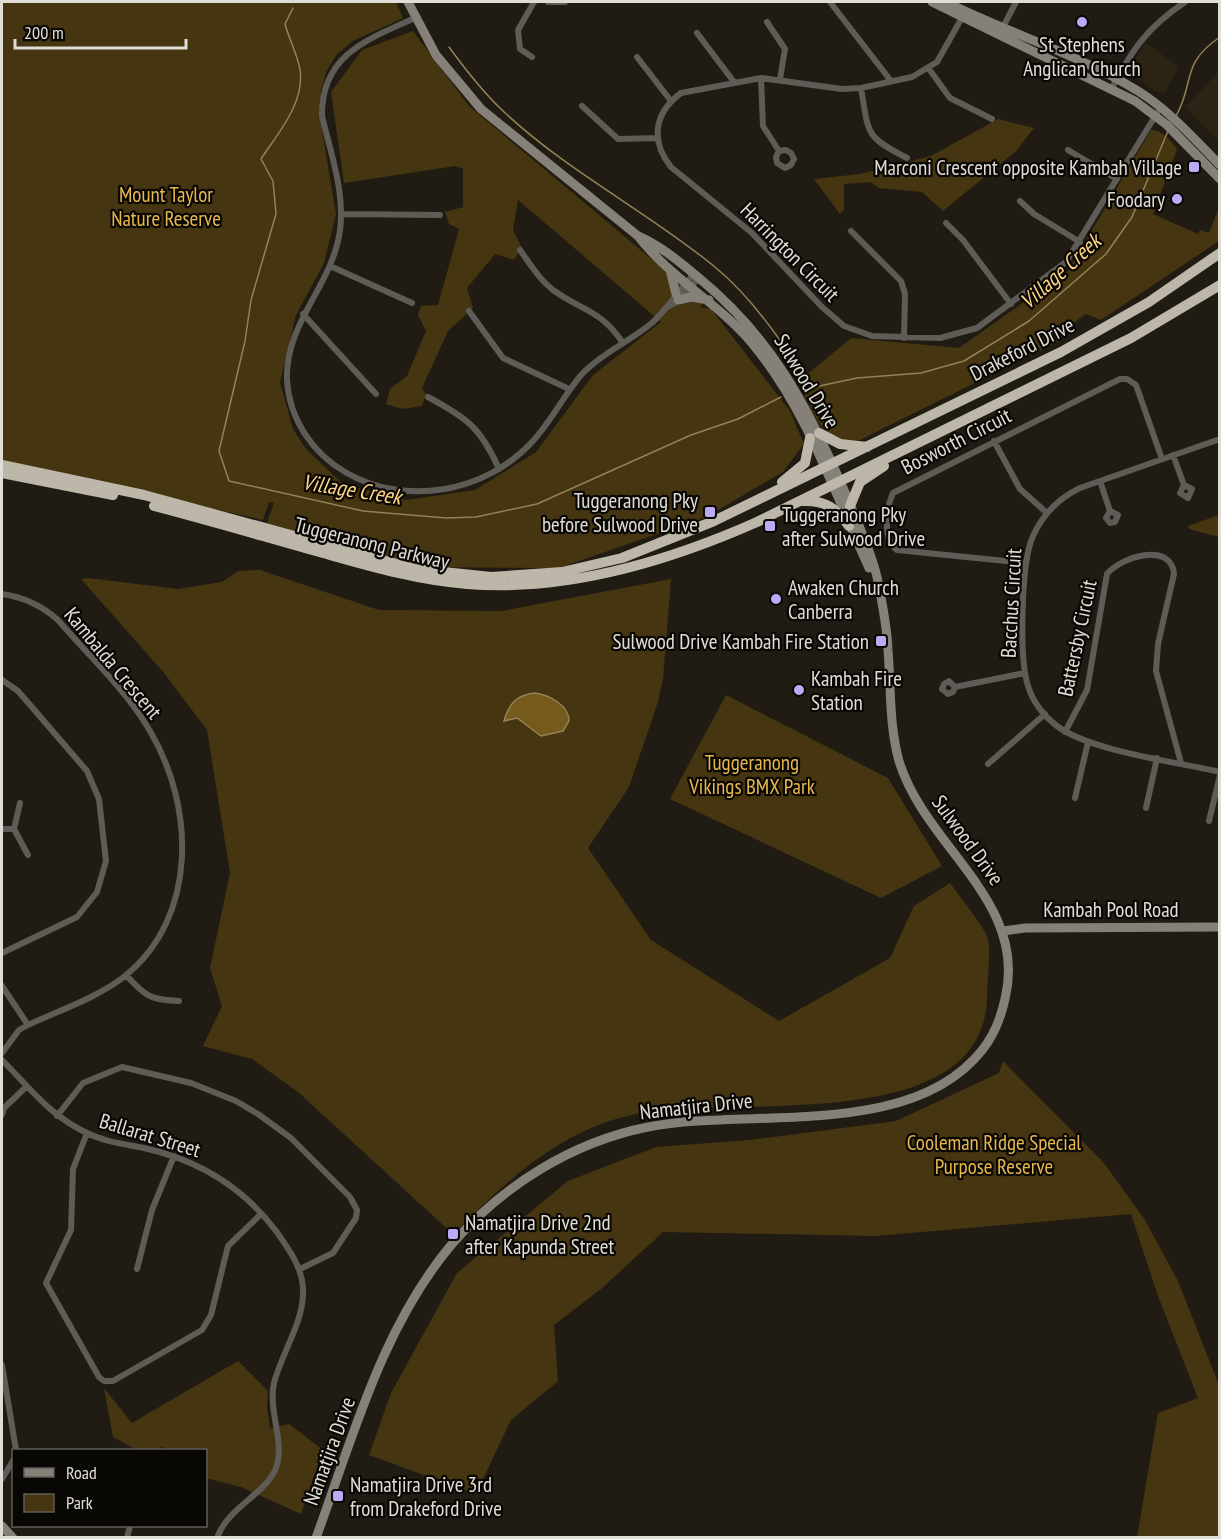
<svg xmlns="http://www.w3.org/2000/svg" width="1221" height="1539" font-family="'PT Sans Narrow',sans-serif">
<style>
.built{fill:#2b2314}
.green{fill:#453510}
.water{fill:#755a1e;stroke:#958156;stroke-width:1.5}
.lines{fill:none;stroke-linecap:round;stroke-linejoin:round}
.stream{stroke:#958156;stroke-width:1.5}
.street{stroke:#5f5c57;stroke-width:6}
.secondary{stroke:#858179;stroke-width:9}
.highway{stroke:#bdb7aa;stroke-width:10}
.poi-dot{fill:#bbaaf6;stroke:#090704;stroke-width:2}
.labels{text-anchor:middle;dominant-baseline:central;stroke-width:4.5;stroke-linejoin:round;paint-order:stroke}
.poi-label{font-size:21px;fill:#e0ddd7;stroke:#090704;text-anchor:start}
.park-label{font-size:21px;fill:#e9b84c;stroke:#090704}
.street-label{font-size:21px;fill:#e0ddd7;stroke:#090704}
.water-label{font-size:22px;font-style:italic;fill:#fed686;stroke:#090704}
</style>
<rect width="100%" height="100%" fill="#211c13"/>
<path class="built" d="M1145 43 1179 66 1165 93H1159L1128 72Z
M1219 72V141L1185 107Z"/>
<path class="green" d="M2 2H396L403 18 353 41 337 54 326 72 321 91 320 117 336 214 324 263 296 315 280 382 293 429 306 449 343 484 406 500 475 490 536 452 593 375 661 322 518 200 513 230 522 248 514 260 495 254 467 288 473 308 448 331 422 388 426 394 422 406 402 409 386 404 390 389 407 376 426 331 418 315 421 306 438 305 459 229 449 224 445 212 463 207V169L455 166 344 183 331 92 362 50 413 31 469 106 704 303 700 307 711 309 790 411 804 444 783 472 706 517 559 568 420 567 267 523 274 503 269 502 263 520 2 460Z
M998 119 1034 128 1016 151 943 211 922 192 879 188 870 182 844 184V210L840 214 814 179 860 174 931 156Z
M1151 130C1163 130 1170 140 1177 149L1153 214 1198 234 1200 230 1209 233 1219 208V241L1101 320 1086 314 1072 324 1059 341 860 440C824 452 811 407 798 382L851 338 959 348 1068 271Z
M1219 515V537L1189 529 1188 526Z
M260 570 379 610 502 611 671 579 663 679 658 702 629 787 588 848 651 940 779 1021 890 958 914 906 950 883C957 893 986 929 988 939 991 957 987 979 987 998 983 1138 730 1095 640 1113 560 1129 509 1179 453 1234L298 1092 252 1059 203 1046 222 1006 210 968 230 873 207 730 164 673 81 579 88 578 178 589 222 582 238 571Z
M726 695 888 778 942 866 881 898 670 799Z
M1003 1061 1104 1163 1145 1220 1178 1281 1219 1385V1537H1137L1158 1413 1198 1398 1158 1296 1131 1214 875 1236 663 1232 601 1289 554 1325 558 1381 511 1420 476 1494 369 1455 391 1393 457 1273 568 1181 656 1147 750 1140 896 1121 999 1073Z
M238 1361 268 1391 267 1407 270 1428 289 1424 323 1450 301 1514 241 1487 206 1478V1450H172L160 1447 159 1450H137L113 1437 104 1388 132 1423Z"/>
<path class="water" d="M535 693C549 695 569 705 569 721L563 731 541 736 517 718 504 721C509 703 517 695 535 693Z"/>
<g class="lines">
<path class="stream" d="M293 8 285 24C289 39 297 54 300 69 305 103 278 133 261 159L273 181 276 214 251 300 245 341 219 451 229 481 363 511 446 518 476 517 537 504 691 435 738 419 781 397
M449 47C465 69 482 91 502 110 566 171 647 211 715 267 743 290 764 317 784 346
M1176 116C1195 83 1180 64 1220 37
M805 389 857 378 921 373 964 361 1029 321 1106 254 1132 217 1168 131"/>
<path class="street" d="M548 2H565
M830 2 891 81
M964 14 937 62 912 77 861 88 842 89 761 78 681 93C654 113 650 141 671 167L752 233 822 307 844 326 872 336 940 338 977 328 1066 262 1157 113
M415 18C368 39 321 55 322 116 331 155 348 200 338 241 327 290 285 326 287 380 289 418 312 453 345 472 405 507 485 493 532 442 552 421 564 394 583 373 603 352 631 341 653 322 668 308 680 289 694 274
M767 22 785 49 780 79
M1002 29 1016 2
M697 33 734 82
M532 57 520 49 518 30 534 2
M637 57 671 101
M929 69 950 98 992 119
M761 78 763 126 779 151 776 157 777 163 785 168 791 165 794 159 791 153 786 150 779 151
M861 88C869 134 864 136 907 158
M1112 88C1133 48 1148 27 1185 2
M582 106 618 139 657 138
M1068 150 1117 179
M1020 201 1034 214 1080 242
M341 214 440 215
M946 223 963 240 1011 304
M851 231 901 281 905 294 904 338
M520 250C530 264 539 279 553 290 582 311 600 309 623 343
M330 266 412 303
M667 307 675 303 699 278
M469 311 503 358 569 389
M303 314 376 394
M428 397C467 418 481 428 499 469
M1220 439 1080 488C1059 498 1043 514 1033 536 1021 562 1019 658 1028 686 1033 702 1044 716 1057 726 1090 751 1177 762 1220 772
M994 441 1020 489 1047 513
M1173 455 1184 485 1192 489 1188 498 1180 493 1184 485
M1100 481 1110 511 1118 515 1115 522 1110 523 1106 518 1110 511
M1026 563 897 550C882 539 886 508 893 493L1120 379H1127L1136 385 1162 459
M2 594C24 597 41 605 58 620 89 656 126 690 150 731 195 807 198 917 125 976 97 998 60 1010 28 1025L19 1030 2 1053
M2 680 18 691 87 771 99 799 106 861 97 892 77 917 2 953
M955 687 949 681 944 684 942 689 948 694 953 692 955 687 1025 673
M1065 732 1087 690 1107 574C1121 557 1171 541 1174 574L1158 644 1156 671 1181 763
M988 764 1045 714
M1075 798 1088 742
M20 803 14 829 28 855
M1146 808 1157 758
M1209 821 1220 775
M2 829H14
M126 975C145 996 150 1000 179 1001
M2 986 28 1025
M2 1060C29 1087 50 1116 87 1133 105 1142 125 1144 144 1148 198 1160 243 1187 276 1231 288 1248 302 1267 303 1288 305 1320 282 1352 274 1383 268 1410 284 1439 277 1465 269 1493 228 1506 217 1538
M2 1115 4 1108 26 1087
M57 1116 83 1083 122 1067 191 1083 236 1101 258 1114 291 1138 350 1197 357 1210 356 1218 333 1253 300 1269
M87 1133 73 1169 71 1230 46 1283 99 1377 104 1381H113L202 1330 211 1315 228 1246 261 1214
M137 1269 152 1210 174 1156
M2 1365 16 1450
M2 1479 14 1459
M127 1538 130 1526"/>
<path class="secondary" d="M408 2 436 55 481 109 638 236C669 277 717 302 751 342 806 407 834 492 869 568
M932 2 1135 101 1167 125 1220 179
M946 2C1008 33 1078 54 1138 91 1169 110 1194 139 1220 165
M670 270 676 294
M678 300 691 297 709 300
M1003 931 1025 928 1220 927
M2 1526 13 1538
M316 1538C353 1437 382 1327 452 1244 502 1186 572 1142 648 1127 749 1107 912 1141 983 1049 994 1035 1001 1017 1005 999 1029 901 925 847 899 761 889 725 891 687 888 650 887 626 882 601 877 577 870 547 855 518 844 490 807 405 772 338 699 278 680 262 661 246 638 236"/>
<path class="highway" d="M819 433 840 444 867 447
M2 465 144 495 415 569 491 577 562 572 622 558 714 521 1061 352 1149 302 1220 253
M2 473 113 495
M782 482 805 463 810 438
M803 501C825 500 836 508 849 526
M154 506C208 520 262 536 316 551 366 565 415 580 467 584 565 592 669 561 757 522L1131 338 1220 285
M850 506 860 482 884 466"/>
</g>
<g class="poi-dot">
<circle cx="1082" cy="22" r="6"/>
<rect x="1188" y="161" width="12" height="12" rx="3"/>
<circle cx="1177" cy="199" r="6"/>
<rect x="704" y="506" width="12" height="12" rx="3"/>
<rect x="764" y="520" width="12" height="12" rx="3"/>
<circle cx="776" cy="599" r="6"/>
<rect x="875" y="635" width="12" height="12" rx="3"/>
<circle cx="799" cy="690" r="6"/>
<rect x="447" y="1228" width="12" height="12" rx="3"/>
<rect x="332" y="1490" width="12" height="12" rx="3"/>
</g>
<g class="labels">
<g class="poi-label">
<text x="1082" y="44" text-anchor="middle">St Stephens<tspan x="1082" dy="24">Anglican Church</tspan></text>
<text x="1182" y="167" text-anchor="end">Marconi Crescent opposite Kambah Village</text>
<text x="1165" y="199" text-anchor="end">Foodary</text>
<text x="698" y="500" text-anchor="end">Tuggeranong Pky<tspan x="698" dy="24">before Sulwood Drive</tspan></text>
<text x="782" y="514">Tuggeranong Pky<tspan x="782" dy="24">after Sulwood Drive</tspan></text>
<text x="788" y="587">Awaken Church<tspan x="788" dy="24">Canberra</tspan></text>
<text x="869" y="641" text-anchor="end">Sulwood Drive Kambah Fire Station</text>
<text x="811" y="678">Kambah Fire<tspan x="811" dy="24">Station</tspan></text>
<text x="465" y="1222">Namatjira Drive 2nd<tspan x="465" dy="24">after Kapunda Street</tspan></text>
<text x="350" y="1484">Namatjira Drive 3rd<tspan x="350" dy="24">from Drakeford Drive</tspan></text>
</g>
<g class="park-label">
<text x="166" y="194">Mount Taylor<tspan x="166" dy="24">Nature Reserve</tspan></text>
<text x="752" y="762">Tuggeranong<tspan x="752" dy="24">Vikings BMX Park</tspan></text>
<text x="994" y="1142">Cooleman Ridge Special<tspan x="994" dy="24">Purpose Reserve</tspan></text>
</g>
<g class="street-label">
<text transform="translate(790 252) rotate(45)">Harrington Circuit</text>
<text transform="translate(1022 349) rotate(-27)">Drakeford Drive</text>
<text transform="translate(807 381) rotate(59)">Sulwood Drive</text>
<text transform="translate(956 441) rotate(-27)">Bosworth Circuit</text>
<text transform="translate(372 543) rotate(14)">Tuggeranong Parkway</text>
<text transform="translate(1011 603) rotate(-87)">Bacchus Circuit</text>
<text transform="translate(1077 638) rotate(-78)">Battersby Circuit</text>
<text transform="translate(113 663) rotate(50)">Kambalda Crescent</text>
<text transform="translate(968 840) rotate(54)">Sulwood Drive</text>
<text x="1111" y="909">Kambah Pool Road</text>
<text transform="translate(696 1106) rotate(-6)">Namatjira Drive</text>
<text transform="translate(150 1135) rotate(17)">Ballarat Street</text>
<text transform="translate(329 1451) rotate(-70)">Namatjira Drive</text>
</g>
<g class="water-label">
<text transform="translate(1060 271) rotate(-42)">Village Creek</text>
<text transform="translate(352 489) rotate(9)">Village Creek</text>
</g>
</g>
<rect width="1221" height="1539" fill="none" stroke="#e0ddd7" stroke-width="6"/>
<rect x="12" y="1449" width="195" height="78" fill="#090704" stroke="#5f5d58" stroke-width="1.5"/>
<rect x="24" y="1468" width="30" height="9" fill="#858179" stroke="#5f5d58" stroke-width="1.5"/>
<text x="66" y="1479" font-size="18" fill="#e0ddd7">Road</text>
<rect x="24" y="1494" width="30" height="18" fill="#453510" stroke="#5f5d58" stroke-width="1.5"/>
<text x="66" y="1509" font-size="18" fill="#e0ddd7">Park</text>
<path d="M15 39v9h171v-9" fill="none" stroke="#e0ddd7" stroke-width="3"/>
<text x="24" y="39" font-size="18" fill="#e0ddd7" stroke="#090704" stroke-width="4.5" paint-order="stroke">200 m</text>
</svg>
